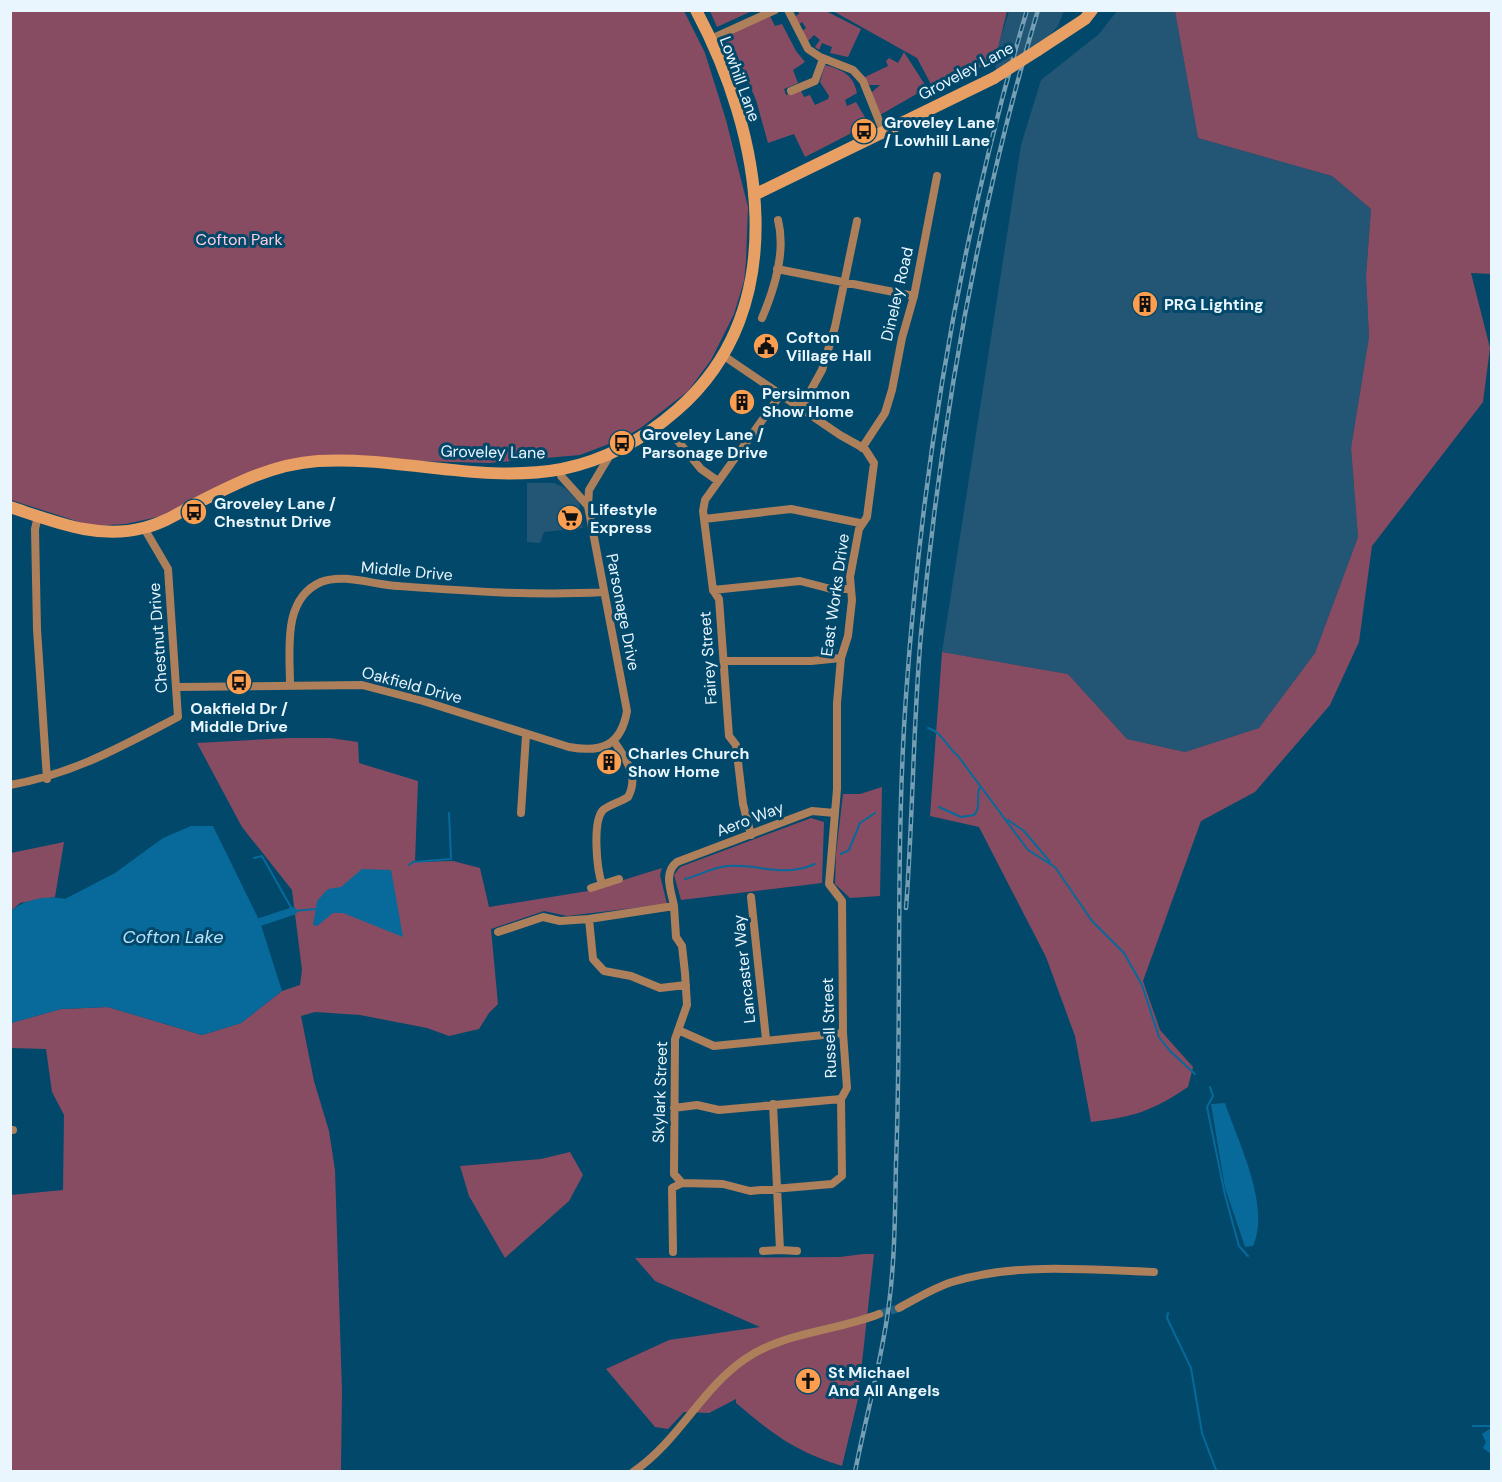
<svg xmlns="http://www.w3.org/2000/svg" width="1502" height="1482" font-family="'DM Sans',sans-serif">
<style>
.built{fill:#235674}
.green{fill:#874c61}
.water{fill:#076a9a}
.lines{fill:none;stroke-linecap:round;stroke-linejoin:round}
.stream{stroke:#076a9a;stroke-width:2}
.canal{stroke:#076a9a;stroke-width:8}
.street-tunnel{stroke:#256280;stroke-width:8;stroke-dasharray:8 4;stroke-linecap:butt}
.street{stroke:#ad7f5b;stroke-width:8}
.secondary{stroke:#e89f64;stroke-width:12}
.rail-casing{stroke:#759eb3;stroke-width:4.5}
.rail{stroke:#02486a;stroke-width:2;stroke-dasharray:7;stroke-linecap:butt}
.secondary-bridge{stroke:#e89f64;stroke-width:12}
.labels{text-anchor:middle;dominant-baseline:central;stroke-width:6;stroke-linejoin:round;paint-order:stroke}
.street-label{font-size:16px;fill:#eaf6fe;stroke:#02486a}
.poi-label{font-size:16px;font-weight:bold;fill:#eaf6fe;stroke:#02486a;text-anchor:start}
.park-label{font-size:16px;fill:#fdcedc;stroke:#02486a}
.water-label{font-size:18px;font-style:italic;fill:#b9e0fc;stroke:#02486a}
</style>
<rect width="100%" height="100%" fill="#02486a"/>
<path class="built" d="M1007 11 1001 38 1009 11H1064L1058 26 1048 37 996 71 995 60Z
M1117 11H1175L1198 138 1332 176 1371 209 1366 276 1369 337 1351 448 1358 537 1315 653 1259 728 1185 752 1127 739 1068 674 942 652 1021 145 1041 80 1099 34Z
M527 483H554L565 488 579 502 583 528 544 532 540 543 527 542Z"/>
<path class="green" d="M10 11H684L705 53 726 120 748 207 746 261 744 281 734 314 711 360 688 391 642 427 622 439 580 455 489 463 302 458 162 516 126 524 92 526 11 500Z
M710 11H752L717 27Z
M798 11H826L861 29 848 57 830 53 832 47 822 43 819 50 815 47 820 40 814 35 807 42 800 33 806 28 802 22 798 25 794 17 799 14Z
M833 11 1007 10V11L995 60 934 90 917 58Z
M1175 11H1491V274L1471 273 1490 348 1483 402 1372 546 1359 642 1330 705 1255 792 1201 821 1143 981 1160 1030 1193 1067 1188 1087C1152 1111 1134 1117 1091 1122L1075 1036 1046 957 979 827 930 816 942 652 1068 674 1127 739 1185 752 1259 728 1315 653 1358 537 1351 448 1369 337 1366 276 1371 209 1332 176 1198 138Z
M770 16 775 26 782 24 796 51 805 62 793 70 798 83 784 89 786 95 800 89 804 97 810 95 815 105 828 99 829 96 820 82 825 65C842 70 853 74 857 93L845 100 847 106 856 102 869 124 805 157 794 134 768 143 756 100 737 55 733 56 723 37Z
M904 52 927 88 880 115 871 93 880 85H869L865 77 888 66 886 61 889 58 898 63Z
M288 738H330L358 742 359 763 418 781 415 862 453 861 480 868 489 907 588 891 662 868 660 875 667 904 567 916 544 911 491 929 498 1004 489 1013 479 1029 449 1036 427 1028 360 1015 315 1012 301 1016 314 1081 329 1131 335 1170 342 1391 341 1471 11 1472V1195L63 1190 64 1115 52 1092 46 1049 11 1048V1023L61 1009 108 1007 202 1035 241 1023 282 991 300 985 302 970 292 890 242 827 197 743Z
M882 787 880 896 850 898 835 884 836 854 843 794H860Z
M811 818 824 822 822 883 681 900 674 875 680 867Z
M64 842 55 897 20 903 11 911V853Z
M570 1152 583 1175 569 1201 505 1258 469 1196 460 1166 541 1159Z
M863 1254H874L858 1399 842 1466 841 1471 842 1466C794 1451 774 1435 736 1403V1399L709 1413 684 1412 668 1429 655 1427 606 1369 669 1340 760 1327 655 1281 635 1258 840 1257Z"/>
<path class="water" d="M191 826H213L260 922 282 991 241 1023 202 1035 108 1007 61 1009 11 1023V911C25 899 47 895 65 899L115 873 163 838Z
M362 869 391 870 403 937 343 913H333L317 926 313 925 317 901 328 889 341 887Z
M1225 1103C1238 1142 1271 1206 1253 1246L1245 1247 1225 1188 1211 1104Z
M1491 1428 1492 1454H1491L1483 1448 1486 1442 1482 1434Z"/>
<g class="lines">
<path class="stream" d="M928 728C942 732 947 747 958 756L1028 850 1055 867 1092 921 1124 953 1142 985 1159 1037 1170 1051 1195 1074
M939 807 961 817 974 815C982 807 975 796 980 787
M1008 820 1024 831 1050 862
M841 854 849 850 860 823 875 813
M254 858 262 856 293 911 316 909
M409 865 413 862 451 859 449 813
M685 879C699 876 714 866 729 866 761 864 782 878 815 864
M1210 1087 1213 1096 1207 1107 1225 1195 1239 1246 1248 1256
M1168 1313 1167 1318 1191 1368 1202 1433 1216 1470
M1473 1426H1492"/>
<path class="canal" d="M260 922 293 911"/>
<path class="street-tunnel" d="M879 1314 899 1308"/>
<path class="street" d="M788 10 808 49 820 57 853 70 863 81 884 133
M709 40 775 10
M791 91 815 81 823 59
M777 269 914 296
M762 318C774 290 786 251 778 220
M801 408 822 370 835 327 857 221
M673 435 701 469 718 481
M862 448 885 413 892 390 902 338 914 296 937 176
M559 469 561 476 588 506
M38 516 35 529 37 629 47 779
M704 519 791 509 860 523
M713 590 800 581 831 589H849
M724 661H811L841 658
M290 684C290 650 282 599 321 582 343 573 375 585 398 586 467 591 535 596 604 592
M176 687 362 685 423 701 569 747C601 753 621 746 627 711L588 506 589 490 610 455
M10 785C74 774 122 746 178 717L168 569 144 528
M521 813 526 735
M751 835 743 804 736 745 729 736 719 599 713 590 703 511 705 500 781 394
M602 884C597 870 592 822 603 810 610 804 621 802 628 797 640 775 625 759 614 741
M591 888 619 879
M751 897 766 1039
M674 906 676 937 682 946 685 973 687 1005 675 1039 674 1174 682 1183 723 1184 750 1191 832 1184 842 1176 841 1099 847 1088 843 1033 842 901 829 884 837 789V703L841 658 848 636 852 600 850 577 859 529 867 517 874 463 865 449 840 435 724 356
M589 919 674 906C671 890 663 873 677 862L812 811 835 813
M498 932 543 917 560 921 589 919 593 959 604 971 631 976 660 988 686 985
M678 1030 714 1046 843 1033
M674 1108 697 1105 719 1110 841 1099
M10 1130H13
M780 1250 797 1251
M763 1251 780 1250 773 1104
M673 1252 672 1188 682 1183
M899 1308C916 1299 933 1288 952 1282 1017 1262 1088 1270 1154 1272
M633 1472C678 1442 701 1389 745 1359 784 1332 836 1331 879 1314"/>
<path class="secondary" d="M1038 50 1085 19 1092 10
M754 195 994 78
M10 507C53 521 97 540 143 528 162 524 179 513 195 504 234 484 273 464 318 461 398 456 481 484 562 469 606 460 644 439 677 410 795 307 762 134 696 10"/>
<g class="rail-casing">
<path id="rail" d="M906 908C913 817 913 725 921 634 941 423 977 213 1038 10
M855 1472C866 1416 882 1360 889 1304 895 1258 895 1210 896 1164 902 1008 895 852 906 696 922 465 961 232 1027 10"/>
</g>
<use href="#rail" class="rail"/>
<path class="secondary-bridge" d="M994 78 1038 50"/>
</g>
<defs>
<g id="bus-disc" transform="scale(1.35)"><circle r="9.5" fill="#fb9e50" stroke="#02486a"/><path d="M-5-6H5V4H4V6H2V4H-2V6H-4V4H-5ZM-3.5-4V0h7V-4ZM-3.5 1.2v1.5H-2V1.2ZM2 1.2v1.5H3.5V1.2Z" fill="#111"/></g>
<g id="building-disc" transform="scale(1.35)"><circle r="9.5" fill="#fb9e50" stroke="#02486a"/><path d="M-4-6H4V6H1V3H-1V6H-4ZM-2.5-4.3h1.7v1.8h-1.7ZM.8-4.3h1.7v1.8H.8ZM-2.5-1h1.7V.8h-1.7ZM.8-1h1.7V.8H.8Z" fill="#111"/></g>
<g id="civic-disc" transform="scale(1.35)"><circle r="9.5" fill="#fb9e50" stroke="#02486a"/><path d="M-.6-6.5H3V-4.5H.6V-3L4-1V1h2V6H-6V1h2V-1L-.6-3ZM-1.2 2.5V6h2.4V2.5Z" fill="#111"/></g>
<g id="supermarket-disc" transform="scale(1.35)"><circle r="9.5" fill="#fb9e50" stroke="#02486a"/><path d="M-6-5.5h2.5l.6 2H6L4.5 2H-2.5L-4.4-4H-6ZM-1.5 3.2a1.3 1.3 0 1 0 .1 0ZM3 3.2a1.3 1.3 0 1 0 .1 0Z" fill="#111"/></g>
<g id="church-disc" transform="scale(1.35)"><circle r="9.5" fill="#fb9e50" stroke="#02486a"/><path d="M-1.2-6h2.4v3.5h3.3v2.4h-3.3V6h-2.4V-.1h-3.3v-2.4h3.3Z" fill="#111"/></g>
</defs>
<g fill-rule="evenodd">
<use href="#bus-disc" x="864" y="131"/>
<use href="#building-disc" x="1145" y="304"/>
<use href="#civic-disc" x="766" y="346"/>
<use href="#building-disc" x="742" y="402"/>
<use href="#bus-disc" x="622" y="443"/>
<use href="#bus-disc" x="194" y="512"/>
<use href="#supermarket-disc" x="570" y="518"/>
<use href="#bus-disc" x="239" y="682"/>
<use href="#building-disc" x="609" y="762"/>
<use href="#church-disc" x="808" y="1381"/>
</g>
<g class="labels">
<g class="street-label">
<text transform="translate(966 71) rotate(-28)">Groveley Lane</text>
<text transform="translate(740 79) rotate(70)">Lowhill Lane</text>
<text transform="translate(897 294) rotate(-77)">Dineley Road</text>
<text transform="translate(493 452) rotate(1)">Groveley Lane</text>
<text transform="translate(407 571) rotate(5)">Middle Drive</text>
<text transform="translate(835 595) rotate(-82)">East Works Drive</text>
<text transform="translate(623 612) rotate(79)">Parsonage Drive</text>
<text transform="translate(158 638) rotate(-94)">Chestnut Drive</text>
<text transform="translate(708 658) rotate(-94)">Fairey Street</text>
<text transform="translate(412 685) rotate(15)">Oakfield Drive</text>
<text transform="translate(750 819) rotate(-21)">Aero Way</text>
<text transform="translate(744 969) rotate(-96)">Lancaster Way</text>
<text transform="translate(829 1028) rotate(-92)">Russell Street</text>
<text transform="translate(660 1092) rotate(-88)">Skylark Street</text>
</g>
<g class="poi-label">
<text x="884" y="122">Groveley Lane<tspan x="884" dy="18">/ Lowhill Lane</tspan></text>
<text x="1164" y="304">PRG Lighting</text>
<text x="786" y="337">Cofton<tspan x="786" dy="18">Village Hall</tspan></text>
<text x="762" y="393">Persimmon<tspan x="762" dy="18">Show Home</tspan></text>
<text x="642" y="434">Groveley Lane /<tspan x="642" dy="18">Parsonage Drive</tspan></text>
<text x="214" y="503">Groveley Lane /<tspan x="214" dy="18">Chestnut Drive</tspan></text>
<text x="590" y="509">Lifestyle<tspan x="590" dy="18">Express</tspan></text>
<text x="239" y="708" text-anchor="middle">Oakfield Dr /<tspan x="239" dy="18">Middle Drive</tspan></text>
<text x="628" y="753">Charles Church<tspan x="628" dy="18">Show Home</tspan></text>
<text x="828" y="1372">St Michael<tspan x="828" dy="18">And All Angels</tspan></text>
</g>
<g class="park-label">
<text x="239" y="239">Cofton Park</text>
</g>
<g class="water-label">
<text x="173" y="937">Cofton Lake</text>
</g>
</g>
<rect width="1502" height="1482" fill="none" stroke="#eaf6fe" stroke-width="24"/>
</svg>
